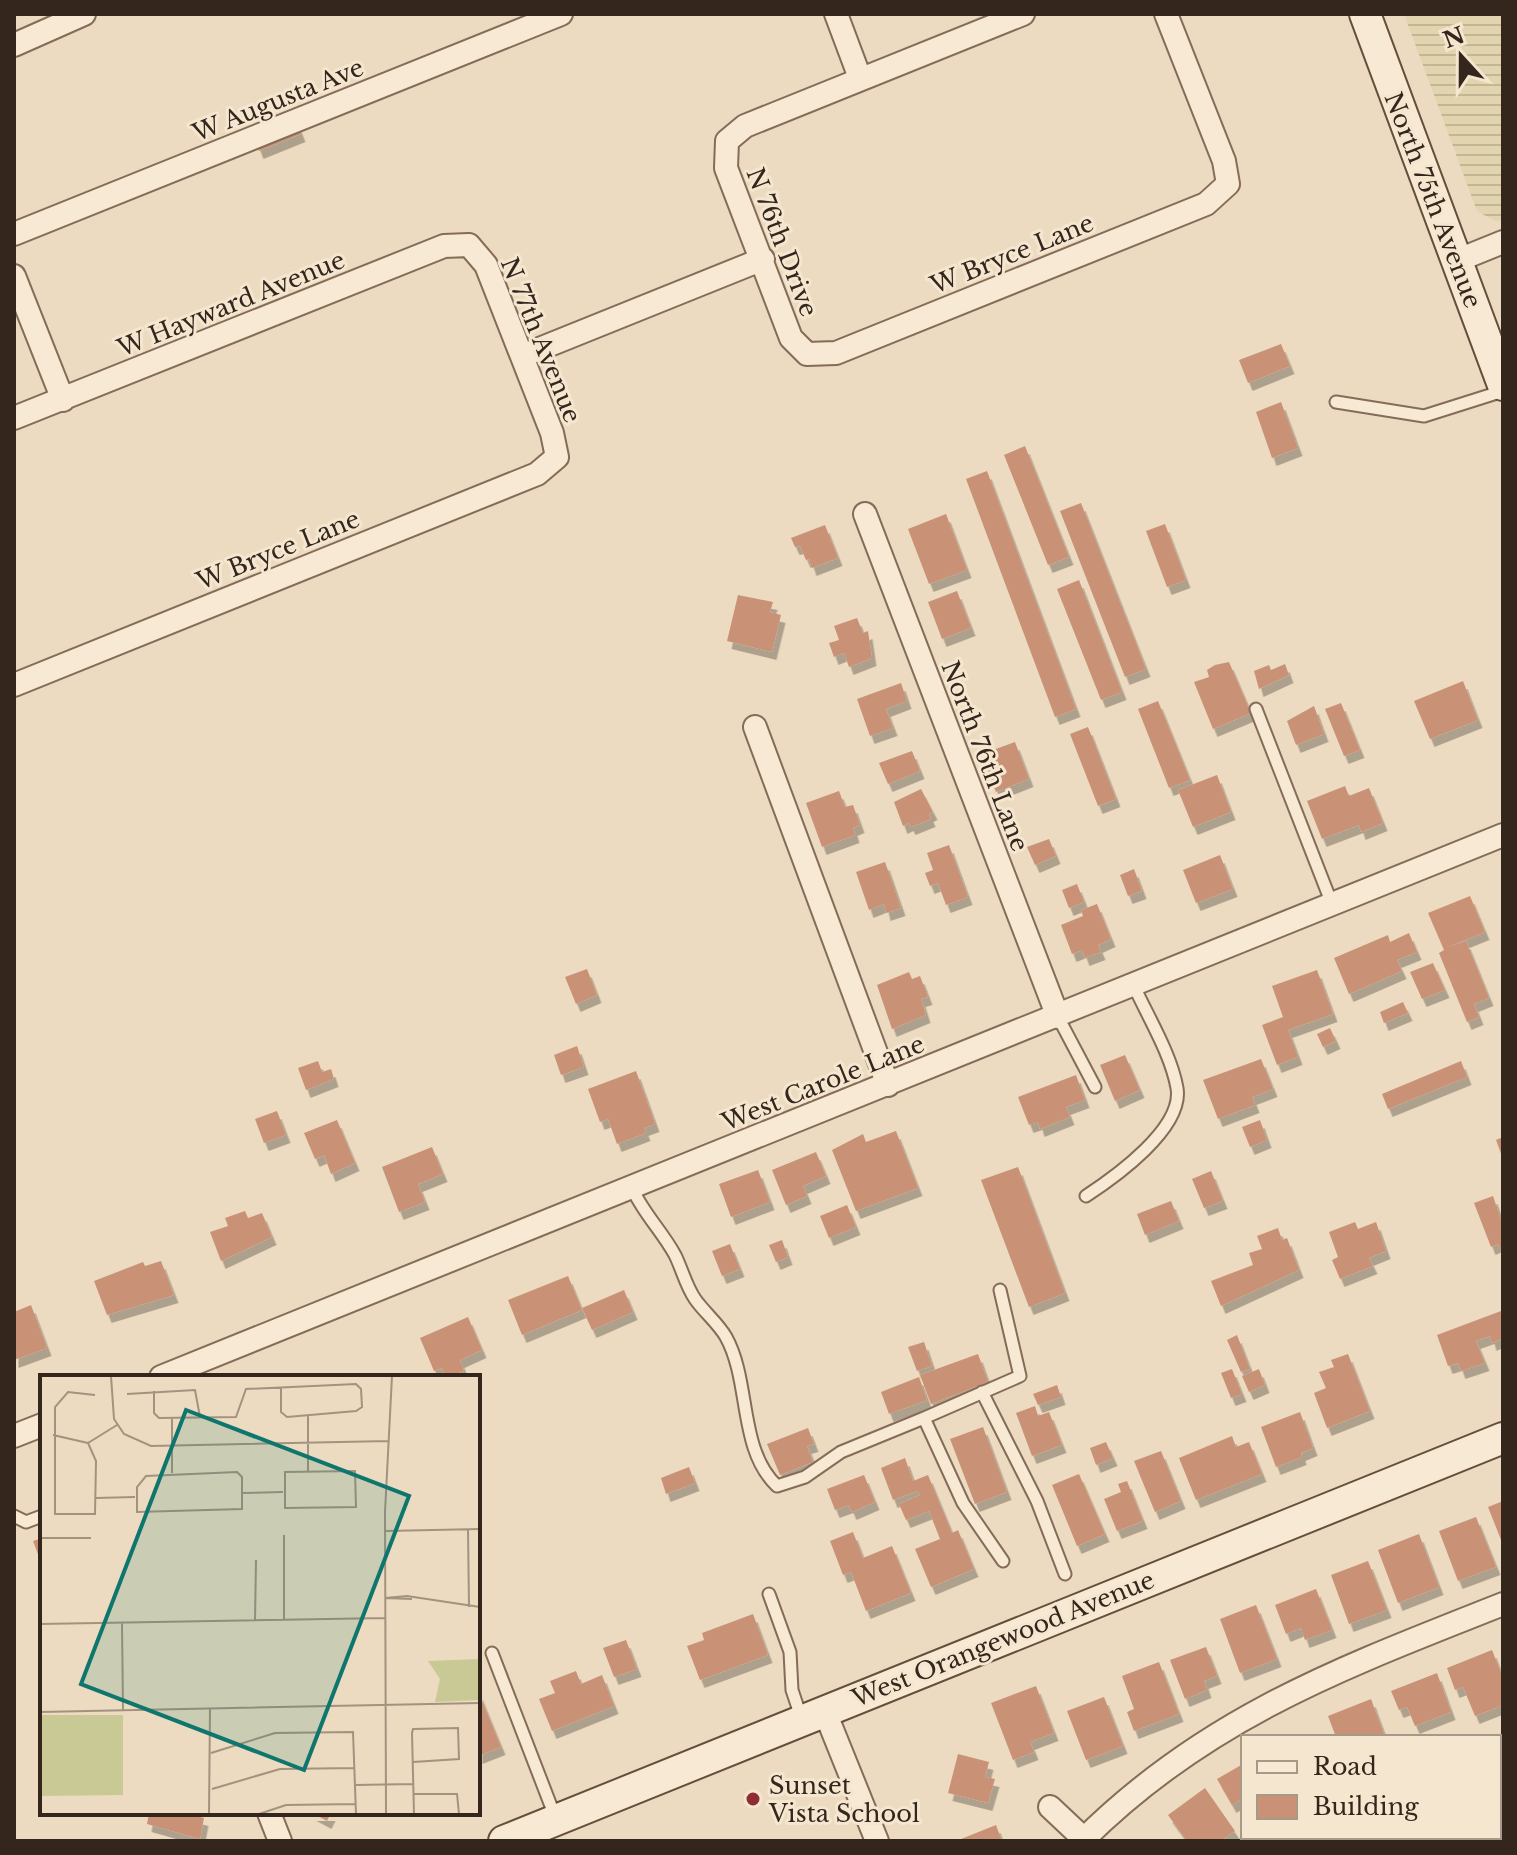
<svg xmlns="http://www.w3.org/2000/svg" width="1517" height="1855" font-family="'Libre Baskerville',serif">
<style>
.farmland{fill:url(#farmland-rules)}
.building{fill:#c99277;filter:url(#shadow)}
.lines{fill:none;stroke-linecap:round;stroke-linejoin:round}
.lane-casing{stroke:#846c59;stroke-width:15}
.street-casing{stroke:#846c59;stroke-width:26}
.secondary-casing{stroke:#664d3c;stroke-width:34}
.lane{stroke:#f7e9d3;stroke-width:11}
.street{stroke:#f7e9d3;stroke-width:22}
.secondary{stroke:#f7e9d3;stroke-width:30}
.poi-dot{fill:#912b35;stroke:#f4e6cf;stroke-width:3}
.labels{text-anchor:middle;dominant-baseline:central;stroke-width:6;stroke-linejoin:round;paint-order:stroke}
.street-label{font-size:24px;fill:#34261d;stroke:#f4e6cf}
.poi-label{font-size:24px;fill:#34261d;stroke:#f4e6cf;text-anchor:start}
.inset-road{fill:none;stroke:#a2937f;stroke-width:2}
.view{fill:#0f766e;fill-opacity:0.15;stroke:#0f766e;stroke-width:4}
.inset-edge{fill:none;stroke:#34261d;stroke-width:4}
</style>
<defs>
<pattern id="farmland-rules" width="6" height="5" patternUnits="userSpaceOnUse" patternTransform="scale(2)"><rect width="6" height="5" fill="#e1d4ae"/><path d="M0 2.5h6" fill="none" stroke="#c2b695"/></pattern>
<filter id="shadow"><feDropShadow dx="4.5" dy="8" stdDeviation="0" flood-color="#0004"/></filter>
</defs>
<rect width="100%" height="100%" fill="#ecdbc0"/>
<path class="farmland" d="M1404 14H1503V220L1495 221 1477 211Z"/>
<path class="building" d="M296 122 301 134 259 151 254 138Z
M1281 344 1290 366 1248 383 1239 360Z
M1281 402 1298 448 1272 458 1256 412Z
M1025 446 1069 557 1048 565 1004 455Z
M987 471 1076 709 1055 717 966 479Z
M1081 503 1146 669 1125 677 1060 511Z
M946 514 967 570 929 584 908 529Z
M1165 524 1186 580 1167 587 1146 531Z
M825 525 838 558 812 568 809 559 806 560 800 546 795 547 791 538Z
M1079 580 1122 692 1101 700 1057 589Z
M957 591 971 628 942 639 928 602Z
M738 595 773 602 770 612 781 615 772 652 727 641Z
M857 618 863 633 868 631 872 658 849 667 844 653 834 657 829 643 839 640 834 626Z
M1229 662 1251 713 1213 729 1194 682 1209 677 1207 670 1215 665Z
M1285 664 1289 675 1259 689 1254 671 1269 665 1271 670Z
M1463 681 1478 720 1430 739 1414 701Z
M901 683 907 701 886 709 893 728 870 736 857 699Z
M1158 701 1190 780 1169 788 1138 709Z
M1341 703 1360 750 1344 756 1325 709Z
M1314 706 1324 734 1296 745 1287 721Z
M1088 727 1116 799 1098 806 1070 734Z
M1015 742 1029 779 996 792 985 764 997 759 993 750Z
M912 751 920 771 888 784 879 763Z
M1217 775 1231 812 1193 827 1178 790Z
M1345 786 1349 796 1369 788 1383 823 1361 832 1359 825 1322 839 1307 801Z
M921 789 933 812 929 814 931 819 911 827 909 823 903 826 894 802Z
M839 791 845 807 853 805 860 825 853 828 855 835 822 847 806 803Z
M1049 839 1056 856 1035 865 1027 847Z
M949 845 968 897 946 905 938 883 930 886 925 873 933 870 927 853Z
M1220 855 1233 889 1196 903 1183 870Z
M885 862 901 908 886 913 884 904 869 910 856 872Z
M1134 869 1142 891 1128 896 1120 875Z
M1077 884 1084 902 1069 908 1062 890Z
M1470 896 1485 932 1448 947 1466 941 1489 998 1474 1004 1479 1017 1467 1022 1439 953 1444 950 1428 913Z
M1097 904 1111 939 1098 945 1101 952 1085 958 1082 950 1072 954 1061 925 1083 916 1081 910Z
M1409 933 1417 952 1397 960 1402 971 1349 994 1334 958 1388 935 1390 942Z
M1433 963 1445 990 1422 999 1410 972Z
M587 969 597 995 576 1004 565 977Z
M1317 970 1333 1014 1288 1030 1298 1057 1277 1065 1262 1025 1283 1017 1272 986Z
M909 972 912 979 920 976 928 997 921 999 926 1015 892 1029 877 985Z
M1403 1002 1408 1013 1384 1023 1380 1012Z
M1330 1028 1336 1041 1323 1047 1317 1034Z
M577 1046 584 1067 561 1075 554 1055Z
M1125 1055 1140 1090 1115 1101 1100 1065Z
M1261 1059 1273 1089 1252 1097 1255 1105 1218 1119 1203 1080Z
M318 1061 322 1072 331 1069 334 1079 306 1090 298 1068Z
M1461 1061 1467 1077 1388 1109 1382 1094Z
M636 1071 655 1124 644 1128 646 1133 617 1144 608 1119 600 1122 588 1089Z
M1076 1075 1085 1100 1066 1107 1070 1117 1040 1129 1038 1122 1029 1125 1018 1097Z
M277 1111 286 1135 264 1143 255 1119Z
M337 1120 355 1163 331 1174 324 1155 315 1159 304 1133Z
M1260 1120 1267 1140 1250 1147 1242 1127Z
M896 1131 918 1188 856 1211 832 1150 863 1134 866 1142Z
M1503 1137V1159L1496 1140Z
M432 1147 443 1174 418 1184 425 1202 399 1212 382 1167Z
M816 1152 826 1176 803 1186 807 1196 786 1205 772 1170Z
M1018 1167 1065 1293 1029 1307 981 1180Z
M758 1170 770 1202 731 1217 719 1184Z
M1211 1171 1223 1201 1204 1208 1192 1179Z
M1493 1196 1503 1226V1255L1498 1244 1491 1247 1474 1203Z
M1171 1201 1179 1221 1145 1235 1137 1214Z
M847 1205 856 1227 829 1238 820 1216Z
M245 1211 248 1218 262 1213 272 1237 221 1261 210 1232 228 1226 225 1218Z
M1355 1222 1358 1229 1376 1222 1386 1251 1369 1258 1373 1266 1340 1279 1332 1260 1338 1257 1329 1232Z
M1278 1228 1282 1240 1287 1238 1299 1270 1221 1306 1211 1281 1253 1265 1249 1253 1262 1249 1257 1236Z
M782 1240 788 1257 776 1262 769 1245Z
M730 1244 740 1269 722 1276 712 1251Z
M161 1261 174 1295 107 1315 94 1281 143 1262 145 1266Z
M568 1276 582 1310 522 1335 508 1300Z
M624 1290 633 1312 592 1330 582 1308Z
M31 1305 47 1348 14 1360V1312Z
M1501 1311 1503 1338 1492 1343 1490 1336 1476 1341 1485 1363 1461 1371 1458 1363 1448 1366 1437 1335Z
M468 1317 482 1350 460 1360 464 1371 445 1377 442 1368 434 1371 420 1338Z
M1237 1335 1250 1369 1241 1372 1227 1340Z
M924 1342 932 1366 917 1371 908 1347Z
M978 1354 988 1382 931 1404 920 1375Z
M1348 1354 1370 1411 1327 1428 1314 1393 1326 1388 1319 1372 1334 1367 1331 1360Z
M1232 1369 1242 1394 1231 1398 1221 1373Z
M1259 1369 1265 1385 1249 1392 1242 1376Z
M919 1377 927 1400 889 1414 881 1392Z
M1057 1385 1061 1397 1038 1405 1033 1394Z
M1035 1406 1038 1416 1049 1412 1062 1445 1032 1456 1016 1413Z
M1300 1412 1313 1448 1301 1453 1302 1457 1276 1467 1261 1427Z
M983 1427 1007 1492 975 1504 950 1439Z
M808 1428 814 1444 807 1446 813 1462 780 1475 767 1444Z
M1232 1436 1236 1447 1249 1442 1262 1474 1196 1500 1179 1458Z
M1106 1442 1113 1458 1096 1465 1090 1448Z
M1161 1451 1181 1501 1155 1512 1134 1461Z
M905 1458 913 1481 928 1475 952 1533 958 1530 974 1569 931 1587 915 1549 940 1539 929 1511 906 1520 899 1504 920 1495 918 1491 893 1500 881 1468Z
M689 1467 695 1483 666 1494 661 1478Z
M1079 1474 1105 1534 1077 1546 1052 1485Z
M864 1475 875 1502 852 1512 849 1505 835 1510 827 1489Z
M1127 1481 1143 1521 1117 1531 1104 1499 1121 1492 1118 1484Z
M1503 1501V1545L1488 1507Z
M1476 1517 1496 1567 1458 1581 1439 1531Z
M853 1532 863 1558 892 1546 911 1593 866 1611 851 1572 843 1575 830 1541Z
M1419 1534 1439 1587 1398 1603 1378 1550Z
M42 1538V1565L33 1541Z
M1368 1561 1387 1610 1349 1624 1331 1575Z
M1316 1589 1332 1630 1305 1640 1301 1628 1286 1634 1275 1605Z
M1256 1605 1277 1659 1240 1673 1220 1619Z
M753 1614 768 1655 700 1680 687 1646 704 1640 702 1633Z
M626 1640 637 1669 614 1677 603 1648Z
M1206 1647 1217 1676 1204 1681 1207 1690 1185 1699 1170 1660Z
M1492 1650 1503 1678V1705L1475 1716 1463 1687 1455 1690 1447 1668Z
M1159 1662 1179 1714 1134 1731 1127 1712 1134 1709 1122 1676Z
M576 1671 581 1684 602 1675 614 1706 552 1731 539 1699 555 1693 550 1681Z
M1437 1673 1451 1712 1415 1726 1407 1707 1399 1710 1391 1691Z
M1036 1686 1054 1733 1030 1742 1034 1752 1013 1760 991 1703Z
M478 1691 501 1747 478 1756Z
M1104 1697 1123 1746 1086 1760 1067 1711Z
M1371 1699 1385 1737H1336L1328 1716Z
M1503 1753V1805L1499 1795V1755Z
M958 1754 989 1762 985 1777 995 1779 988 1803 948 1793Z
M1243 1764V1805L1240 1800 1232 1805 1217 1779Z
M1205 1788 1235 1831 1221 1841H1187L1168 1815Z
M149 1813H184L204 1818 200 1839 147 1824Z
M312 1813H331L327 1821Z
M996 1825 1002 1841H956Z
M1314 1837H1364L1366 1841H1316Z
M1388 1837H1432L1433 1840 1389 1841Z"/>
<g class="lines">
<g class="lane-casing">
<path id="lane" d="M1336 402 1424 416 1503 391
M1256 709 1332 904
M1058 1017 1095 1087
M632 1188C643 1213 662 1231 675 1255 682 1269 686 1286 695 1299 704 1312 718 1323 726 1337 751 1382 738 1449 777 1486L805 1477 841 1452 924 1418 963 1503 1003 1561
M1086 1196C1115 1177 1184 1128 1177 1088 1171 1054 1148 1017 1134 986
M982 1392 1037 1501 1065 1574
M924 1418 1020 1376 1000 1290
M14 1516 26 1522 42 1516
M769 1594 790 1652 792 1690 802 1720
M492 1653 556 1819"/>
</g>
<g class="street-casing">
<path id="street" d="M836 14 860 78
M1023 14 745 126 727 141 726 168 791 338 807 354 836 353 1206 204 1228 184 1224 161 1166 14
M14 45 84 14
M14 234 561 14
M1456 261 1503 242
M14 276 63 400
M522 356 763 259
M14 418 444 246 469 245 486 265 552 433 557 457 537 474 14 685
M865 514 1058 1017
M755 727 888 1085
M161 1377 1503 835
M14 1436 42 1425
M825 1712 877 1841
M1050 1807 1084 1839
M269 1813 280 1841
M1082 1841C1206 1717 1344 1667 1503 1604"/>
</g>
<g class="secondary-casing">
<path id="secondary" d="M1365 14 1503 385
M504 1841 1503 1438"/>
</g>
<use href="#lane" class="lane"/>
<use href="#street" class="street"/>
<use href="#secondary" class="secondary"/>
</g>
<circle class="poi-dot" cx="753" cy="1799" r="8"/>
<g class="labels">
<g class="street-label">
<text transform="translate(278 100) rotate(-22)">W Augusta Ave</text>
<text transform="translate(1433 200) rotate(69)">North 75th Avenue</text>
<text transform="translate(782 242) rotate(69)">N 76th Drive</text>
<text transform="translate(1012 254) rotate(-22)">W Bryce Lane</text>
<text transform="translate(231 304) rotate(-22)">W Hayward Avenue</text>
<text transform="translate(541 340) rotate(68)">N 77th Avenue</text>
<text transform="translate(278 550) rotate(-22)">W Bryce Lane</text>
<text transform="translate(985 756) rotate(69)">North 76th Lane</text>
<text transform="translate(823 1083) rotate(-22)">West Carole Lane</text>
<text transform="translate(1003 1639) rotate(-22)">West Orangewood Avenue</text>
</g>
<g class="poi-label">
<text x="769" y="1785">Sunset<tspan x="769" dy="28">Vista School</tspan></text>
</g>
</g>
<g transform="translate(40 1375)">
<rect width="440" height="440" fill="#ecdbc0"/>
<path d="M440 284V325L395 327 400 304 388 286ZM0 340H83V420L0 421Z" fill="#c8c995"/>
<path class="inset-road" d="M71 1 74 44 84 59 111 71 349 66M114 16V38L119 43 196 42 206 14 316 9 321 14 322 32 316 36 247 42 241 37V13M87 19 155 15 160 42M268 41V96M132 43V98M13 60 48 68M48 68 56 86 55 139H15V32L28 17 55 20M48 68 77 50M315 96 316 132 245 133V97ZM197 97 202 102V134L97 137V112L106 101ZM202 118 243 117M56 123 95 122M428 154 429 232M345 156 440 154M0 163H51M345 223 367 221 440 232M345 223 372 224M244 245V160M215 246 216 185M82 248 83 336M0 249 345 243M0 337 440 328M171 378 235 358 313 357 316 439M373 387 419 384 418 353 373 354 372 358 374 439M315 410 373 409M172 414 240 394 315 393M374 419H417L419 439M32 439H170M169 439 170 334M219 439 246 430 316 429M346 439 345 137 352 1"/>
<path class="view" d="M146 35 369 121 264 395 41 309Z"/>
<rect width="440" height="440" class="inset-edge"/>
</g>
<rect width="1517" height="1855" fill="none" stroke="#34261d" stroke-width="32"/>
<rect x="1241" y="1735" width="260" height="104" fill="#f4e6cf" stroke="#a79988" stroke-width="2"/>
<rect x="1257" y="1761" width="40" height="12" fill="#f7e9d3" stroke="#a79988" stroke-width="2"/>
<text x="1313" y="1775" font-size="24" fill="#34261d">Road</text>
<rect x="1257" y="1795" width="40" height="24" fill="#c99277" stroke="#a79988" stroke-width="2"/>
<text x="1313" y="1815" font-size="24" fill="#34261d">Building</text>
<g transform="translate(1461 56) rotate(339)" stroke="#f4e6cf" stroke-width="6" paint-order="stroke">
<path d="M0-6L14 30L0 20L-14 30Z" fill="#34261d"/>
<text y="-12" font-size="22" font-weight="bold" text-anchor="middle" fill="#34261d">N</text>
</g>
</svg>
